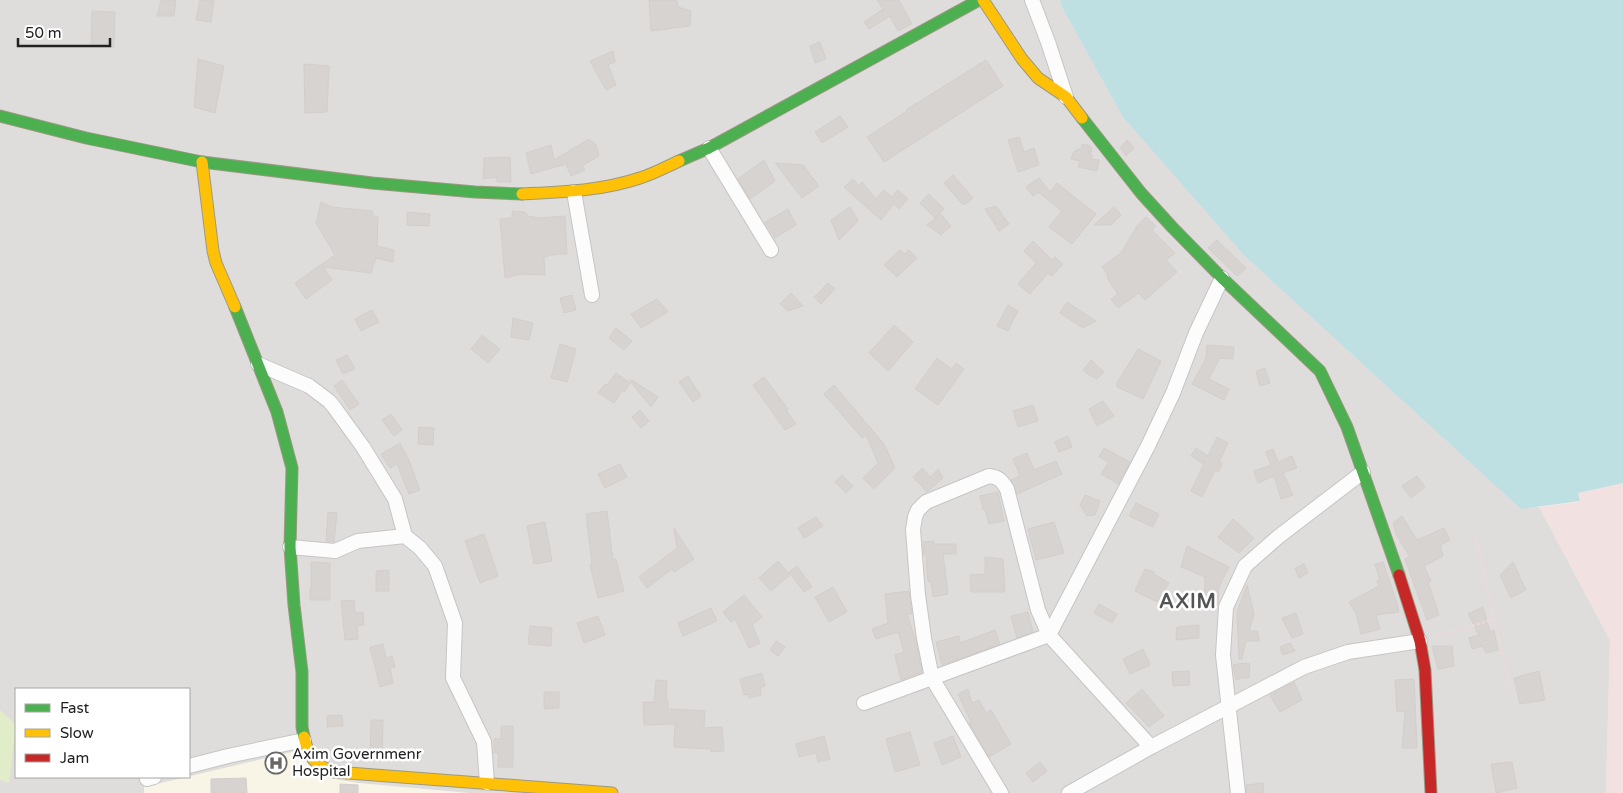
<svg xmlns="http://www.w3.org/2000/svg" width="1623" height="793" font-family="'Varela Round',sans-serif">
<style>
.residential{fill:#dfdddb;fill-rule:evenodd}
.commercial{fill:#f1e1e1}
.education{fill:#f8f5e6}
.grass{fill:#e1ecc9}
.water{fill:#bee0e2}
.building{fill:#d7d3d1;stroke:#d3cecb}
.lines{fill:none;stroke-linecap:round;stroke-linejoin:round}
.street-casing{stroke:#c7c5c4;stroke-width:16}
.fast-casing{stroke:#9b9981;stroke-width:13}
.slow-casing{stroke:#9b9981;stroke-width:13}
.jam-casing{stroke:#9b9981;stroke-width:13}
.path{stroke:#ecdadb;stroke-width:2.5;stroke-dasharray:2.5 2.5;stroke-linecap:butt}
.street{stroke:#fdfcfc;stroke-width:14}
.fast{stroke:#4caf50;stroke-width:11}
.slow{stroke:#ffc107;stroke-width:11}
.jam{stroke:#c62828;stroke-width:11}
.labels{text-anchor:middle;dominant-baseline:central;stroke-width:5;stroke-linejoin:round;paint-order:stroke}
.poi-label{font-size:15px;fill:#212121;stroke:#fff;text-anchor:start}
.district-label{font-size:20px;font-weight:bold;letter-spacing:1px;fill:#545454;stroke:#fff}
</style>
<rect width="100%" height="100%" fill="#f0edea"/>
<path class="residential" d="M0 0H1060L1061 5 1446 439 1521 508 1539 507 1610 640 1606 793H0ZM16 689H189V777H16Z"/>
<path class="commercial" d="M1623 483V793H1606L1610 640 1539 507 1579 502 1578 493Z"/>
<path class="education" d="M300 750 316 776 359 783 469 793H144V787Z"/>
<path class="grass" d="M0 710 16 725 9 783 0 780Z"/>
<path class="water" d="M1060 0H1623V483L1578 493 1580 501 1521 509 1245 256 1123 117 1061 5Z"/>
<path class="building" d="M161 0H176L174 16H157Z
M200 0H214L211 22 196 20Z
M649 0H677L678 7 691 11 690 26 651 31Z
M877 0H899L912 24 898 31 890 16 869 29 864 22 883 9Z
M92 11 115 12 114 47 91 46Z
M820 42 826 59 815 63 810 46Z
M613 51 615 62 608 65 616 85 606 90 590 61Z
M198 59 224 66 215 113 194 107Z
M986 60 1003 86 884 162 867 137 907 111 906 110Z
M304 64 329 66 327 112 305 113Z
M840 116 848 127 822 143 815 132Z
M1019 137 1024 152 1034 148 1039 165 1018 172 1008 140Z
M589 139 596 145 599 156 582 166 585 170 571 176 566 164 531 174 526 153 551 145 554 160Z
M1127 140 1134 148 1126 156 1120 148Z
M1082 144 1090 146 1092 148 1090 155H1092L1091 159 1099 160 1097 171 1078 167 1080 161 1071 159 1073 153 1078 149 1081 150Z
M510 157 511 182H497V177L483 179 484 158Z
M764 160 775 181 750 199 738 179Z
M775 163 803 165 819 186 802 198Z
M953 175 973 198 966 204H962L944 183Z
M1039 178 1050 192 1057 183 1096 214 1072 244 1049 227 1062 211 1038 192 1033 196 1026 187Z
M853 179 859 186 862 182 876 199 884 190 892 197 898 190 908 199 899 209 894 204 881 220 844 187Z
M929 194 944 209 935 218 920 203Z
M321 202 332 207 372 211 373 216H378L377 246 394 250 393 262 376 258 371 273 323 267 332 280 306 299 295 283 335 255 316 223Z
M996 206 1009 224 999 231 985 209Z
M850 207 858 221 839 240 831 220Z
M1114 207 1121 215 1111 225H1094Z
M788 209 796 225 775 238 765 222Z
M512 211 525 212 528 216 540 218 565 216 567 254H557L544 257 545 275 521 274 505 278 500 219 512 218Z
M407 212 430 214 429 226 407 225Z
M941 214 951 226 941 235 927 225Z
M1146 217 1156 226 1152 230 1175 253 1166 260 1177 272 1145 300 1139 293 1118 308 1111 299 1118 294 1107 278 1108 275 1102 267 1121 253 1137 226Z
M1217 240 1246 268 1237 276 1208 248Z
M1033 241 1052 260 1055 257 1063 264 1052 276 1048 273 1030 294 1018 284 1036 263 1024 251Z
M900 250 905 254 909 250 917 258 897 277 884 265Z
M828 283 835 289 821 304 814 297Z
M791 293 803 306 788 311 780 304Z
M572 295 576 310 564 313 560 298Z
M657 299 668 312 641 328 631 314Z
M1067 302 1096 321 1083 328 1060 313Z
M1008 305 1018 311 1008 331 997 326Z
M372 310 379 322 361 331 355 319Z
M513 318 533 323 529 340 511 337Z
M894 325 913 342 888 371 869 353Z
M616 328 632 341 624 350 609 338Z
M482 335 500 349 488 363 471 349Z
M560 344 576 349 567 382 551 378Z
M1207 345 1234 347 1233 359 1220 358 1209 379 1229 389 1224 400 1192 384 1206 358Z
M1138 349 1161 361 1143 399 1117 387V383Z
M347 355 355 369 343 374 336 360Z
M937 358 952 369 956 363 964 369 938 405 915 389Z
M1091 360 1104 372 1097 379 1089 375 1083 370Z
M1265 368 1270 383 1260 386 1256 371Z
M616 373 630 383 624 392 622 391 614 403 598 393 605 384 607 385Z
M688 376 701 396 693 402 679 382Z
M764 377 788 409 786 410 796 424 785 430 753 385Z
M342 380 359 404 350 410 334 386Z
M632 380 658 397 651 407 630 381Z
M834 385 884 444 895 468 874 489 863 478 878 463 866 435 862 438 824 394Z
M1103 401 1114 416 1097 426 1089 409Z
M1033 405 1038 421 1018 427 1013 411Z
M640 410 649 421 641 428 632 417Z
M391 414 402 430 394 436 382 420Z
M419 427 434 428 433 445 418 444Z
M1068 436 1072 447 1059 452 1055 442Z
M1217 437 1228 443 1219 462 1222 464 1218 472 1215 470 1202 497 1191 491 1204 464 1191 456 1196 448 1208 456Z
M400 443 408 458 420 490 409 494 397 464 390 468 381 454Z
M1104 448 1130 462 1118 484 1101 474 1109 462 1099 457Z
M1273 449 1278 462 1292 456 1297 468 1283 473 1293 495 1281 499 1274 476 1258 483 1254 471 1271 465 1266 452Z
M1027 453 1034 470 1056 461 1062 474 1017 494 1011 480 1020 476 1013 459Z
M620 464 627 477 605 488 598 474Z
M922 468 930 477 938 469 943 478 927 492 913 477Z
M842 475 853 486 846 493 835 482Z
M1417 476 1425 487 1411 498 1402 486Z
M998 492 1004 521 989 524 985 509 983 510 980 496Z
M1085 495 1100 501 1095 515 1087 516 1080 505Z
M1136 503 1159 514 1153 527 1129 516Z
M607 511 613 560 616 559 624 591 598 598 590 565H592L586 514Z
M328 512 337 513 334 542 326 541Z
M1402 516 1417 540 1444 528 1450 540 1440 545 1443 556 1424 566 1431 581 1428 582 1439 615 1427 620 1405 559 1410 557 1397 536 1393 523Z
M816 517 823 526 804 538 798 528Z
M1233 519 1254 538 1239 553 1218 537Z
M545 522 552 561 534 564 527 526Z
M1054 522 1064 553 1036 560 1028 529Z
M674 528 694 559 674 572 672 569 647 588 639 577 677 548Z
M484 534 498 576 480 583 465 541Z
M934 541V544H956V554H943L948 594 933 597 931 582H928L926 555H924L923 542Z
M1187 546 1229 567 1219 587 1218 605H1204L1205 577 1181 567Z
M985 557 1003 559 1005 592H971L970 575 985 574Z
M778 561 790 575 771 591 759 578Z
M311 562 330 563V600H310V589H311Z
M1383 562 1397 603 1399 612 1376 615 1380 629 1361 634 1356 613 1349 602 1379 586 1377 581 1380 580 1375 564Z
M1513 562 1526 590 1511 598 1500 575Z
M1304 564 1308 573 1299 578 1295 568Z
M797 566 812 587 804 592 789 572Z
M1145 569 1154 572V574L1169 583 1157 602 1135 591Z
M389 570V591H376V571Z
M1247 585 1254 614 1249 631H1257L1260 641H1246L1242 659H1239L1237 612Z
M833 587 847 612 829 622 815 597Z
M909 591 912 614H907L916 642 922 672 901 680 895 655 904 652 898 632 876 639 872 629 888 623 885 594Z
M744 595 762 617 752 625 760 643 749 648 735 619 731 622 723 612Z
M354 600 355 613 363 612 364 625 357 626 358 639 345 640 341 601Z
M1099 604 1117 614 1112 623 1094 613Z
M1483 607 1490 632 1494 630 1498 650 1486 653 1482 646 1472 649 1469 638 1479 635 1468 614Z
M711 608 717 621 683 636 678 623Z
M1028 612 1033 632 1017 638 1011 616Z
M1296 613 1303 634 1292 638 1282 618Z
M598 616 605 635 584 643 577 623Z
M1199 625V638L1176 640 1177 627Z
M530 626 552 628 551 646 528 644Z
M995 630 1000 644 942 665 936 642 959 636 960 643Z
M776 641 785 647 778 656 770 650Z
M1290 643 1295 651 1283 655 1280 647Z
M383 644 386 658 392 656 395 667 390 668 393 683 380 687 370 647Z
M1432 646H1452L1454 666 1438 669Z
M1143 649 1150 665 1130 674 1123 659Z
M1242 663 1250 664 1249 678H1242L1236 680 1233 665Z
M1189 671 1190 685 1173 686 1172 672Z
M1539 671 1545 700 1520 704 1514 678Z
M762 673 765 686 760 688 761 695 749 698 748 694 744 695 740 679Z
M1414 679 1417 748H1402L1405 711 1397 712 1395 680Z
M656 680 667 681 666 701H668V709L705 711 704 728 722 727 724 751 711 752V749L674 747 675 724 644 725 643 702H654Z
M1294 682 1302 700 1280 712 1270 695Z
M968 689 972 703 979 700 986 713 991 710 1011 744 989 757 969 723 971 722 958 694Z
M1142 689 1164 716 1149 727 1126 703Z
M544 692H559V708L544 709Z
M342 715 343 726 327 727V716Z
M371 720H383L382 760H370Z
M501 726H513V767H498V752L494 753V739H501Z
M910 732 920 765 895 772 886 739Z
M824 736 830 759 818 762 816 753 799 757 796 744Z
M953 736 961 757 942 765 934 743Z
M1040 762 1047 771 1033 782 1026 773Z
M1512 762 1517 788 1496 793 1491 764Z
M246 778 247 793H211V779Z
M1263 783 1264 793H1247L1246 785Z
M340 784 358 785V793H340Z"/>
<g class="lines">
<g class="street-casing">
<path id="street" d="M1032 0 1048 42 1066 97
M709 148 771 250
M574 192 592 295
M258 364 309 386 329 401 334 407 363 447 395 499 405 536 420 548 435 566 455 623 453 678 484 742 487 783
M290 547 335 551 358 541 405 536
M864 703 1049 635 1148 446 1173 393 1196 333 1222 278
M189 766 228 756 304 740
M147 779 154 777
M1001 793 932 678 924 638 918 595 913 530 915 517 918 510 926 502 989 476C999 477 1002 481 1007 489L1038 610 1049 635 1151 747
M1069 793 1151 747 1304 667 1348 652 1420 641
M1238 793 1223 655 1226 607 1245 566 1278 537 1363 472"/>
</g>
<g class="fast-casing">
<path id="fast" d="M0 116 86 138 202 162 372 183 475 192 522 194
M1082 118 1141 193 1172 227 1222 278 1320 371 1347 427 1399 575
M679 161 709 148 979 0
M235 307 277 412 292 468 290 547 294 605 302 672V727L304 737"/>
</g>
<g class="slow-casing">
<path id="slow" d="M983 0 1022 59 1038 78 1066 97 1082 118
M202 162 213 251 216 263 235 307
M522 194C562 192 601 191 640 178 653 174 666 167 679 161
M304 737C309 758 314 765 335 772L612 793"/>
</g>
<g class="jam-casing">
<path id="jam" d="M1399 575 1420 641 1425 670 1431 793"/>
</g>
<path class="path" d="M1475 535 1512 695
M1434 637 1495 619"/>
<use href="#street" class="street"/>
<use href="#fast" class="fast"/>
<use href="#slow" class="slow"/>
<use href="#jam" class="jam"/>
</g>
<defs>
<g id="hospital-ring" transform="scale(1.125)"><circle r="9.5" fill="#fff" stroke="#696867" stroke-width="1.5"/><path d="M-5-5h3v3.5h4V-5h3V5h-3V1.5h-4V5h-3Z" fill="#696867"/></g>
</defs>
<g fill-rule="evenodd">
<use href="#hospital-ring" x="276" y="763"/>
</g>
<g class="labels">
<g class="poi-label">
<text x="292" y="754">Axim Governmenr<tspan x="292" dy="17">Hospital</tspan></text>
</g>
<g class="district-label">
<text x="1188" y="602">AXIM</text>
</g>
</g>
<rect x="15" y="688" width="175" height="90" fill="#ffffff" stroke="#a6a6a6"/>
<rect x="25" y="704" width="25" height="8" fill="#4caf50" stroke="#a6a6a6"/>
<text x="60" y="713" font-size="15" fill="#212121">Fast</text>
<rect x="25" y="729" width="25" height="8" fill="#ffc107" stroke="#a6a6a6"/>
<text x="60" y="738" font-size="15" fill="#212121">Slow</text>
<rect x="25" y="754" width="25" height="8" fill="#c62828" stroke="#a6a6a6"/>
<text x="60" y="763" font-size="15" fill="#212121">Jam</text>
<path d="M18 38v8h92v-8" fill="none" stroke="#212121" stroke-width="2.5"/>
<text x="25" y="38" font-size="15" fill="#212121" stroke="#ffffff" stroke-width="4" paint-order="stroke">50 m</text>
</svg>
